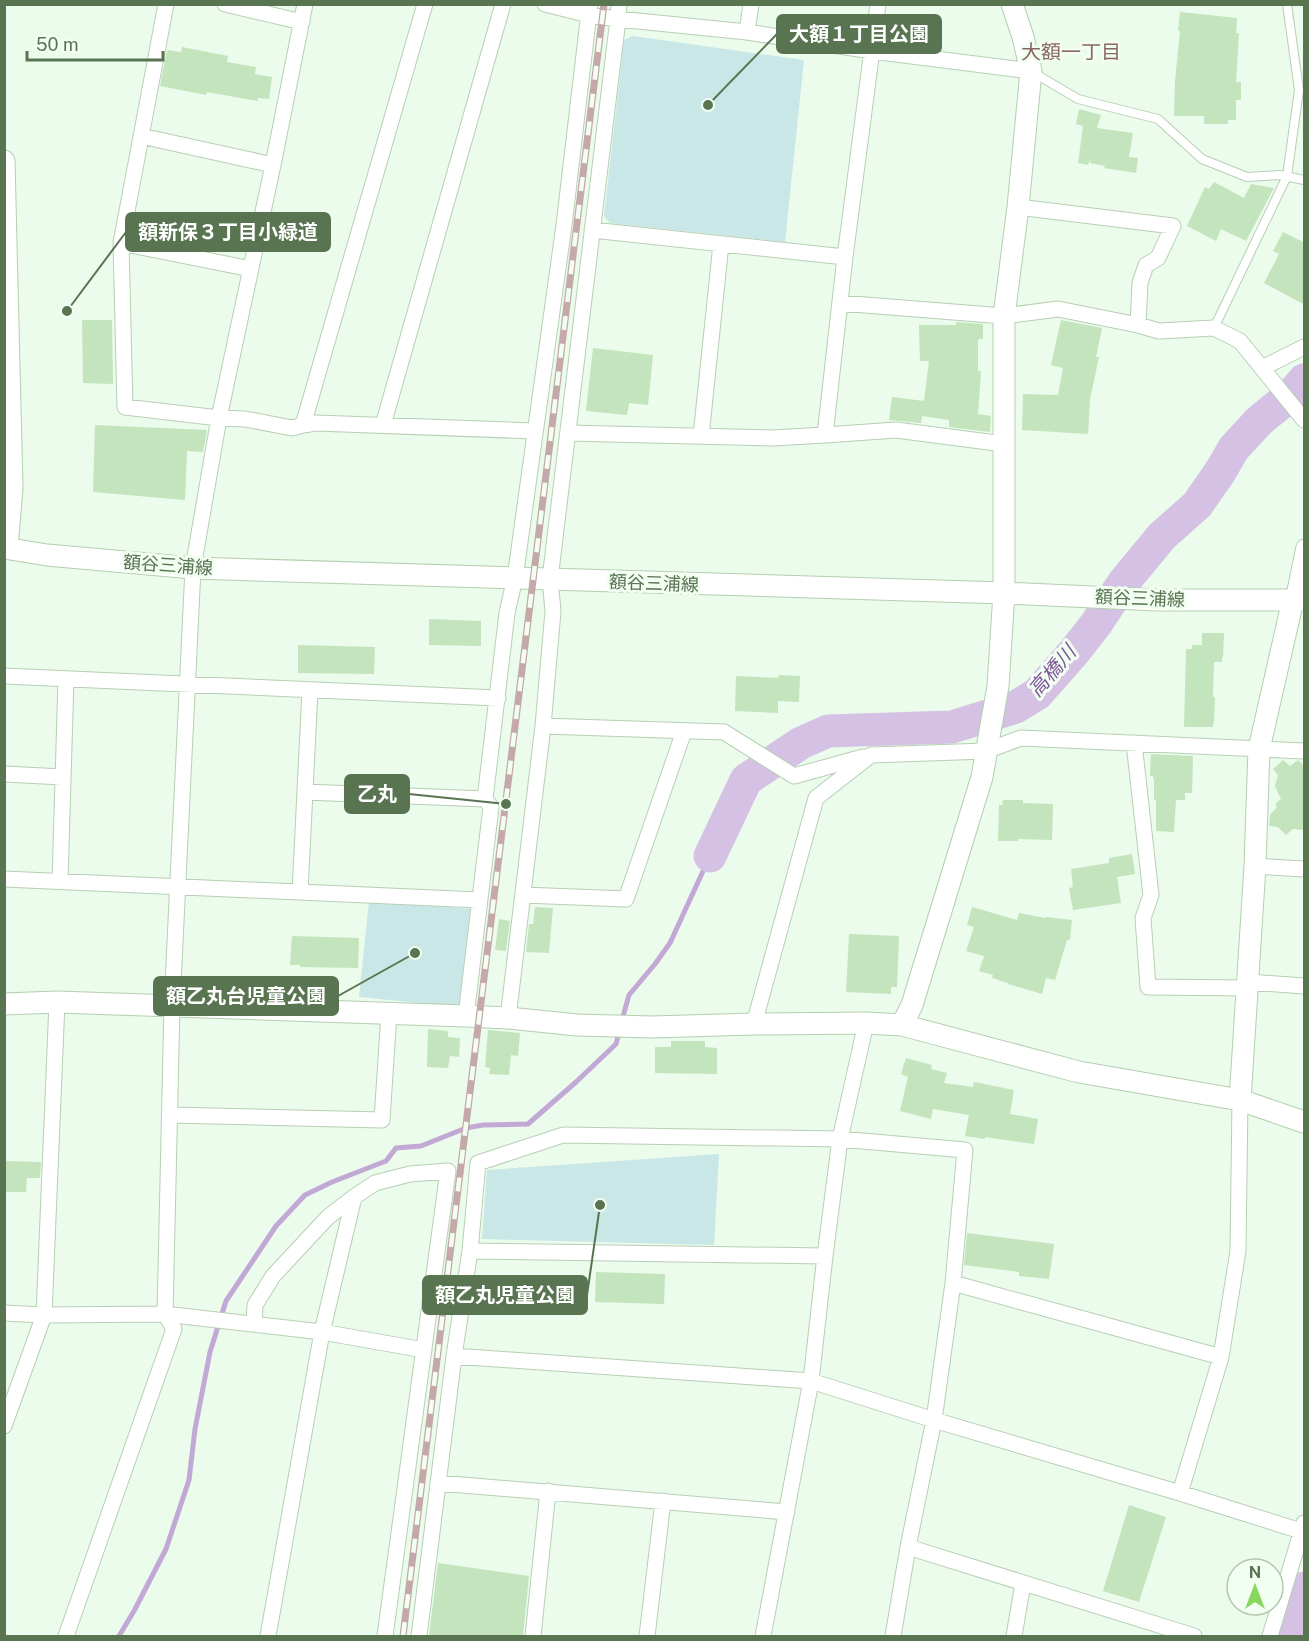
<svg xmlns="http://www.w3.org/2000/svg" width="1309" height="1641" font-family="'Public Sans','Noto Sans JP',sans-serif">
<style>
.green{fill:#cae7e8}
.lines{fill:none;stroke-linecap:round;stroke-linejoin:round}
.stream{stroke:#c2a8d4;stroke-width:5}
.river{stroke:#d5c1e3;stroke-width:33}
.building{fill:#c3e4bc}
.lane-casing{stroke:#b8cfb4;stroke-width:10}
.street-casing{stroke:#b8cfb4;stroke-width:17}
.secondary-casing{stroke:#b4cfaf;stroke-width:23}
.lane{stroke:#fff;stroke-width:8}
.street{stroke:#fff;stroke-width:15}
.secondary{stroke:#fff;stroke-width:21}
.rail-casing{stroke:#c5a9aa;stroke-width:7}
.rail{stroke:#f2fef2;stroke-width:4.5;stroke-dasharray:14;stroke-linecap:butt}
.labels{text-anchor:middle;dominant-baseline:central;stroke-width:6;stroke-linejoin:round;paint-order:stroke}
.street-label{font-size:18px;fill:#587450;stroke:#f2fef2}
.neighbourhood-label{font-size:20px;fill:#896764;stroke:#f2fef2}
.water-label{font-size:20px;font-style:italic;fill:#7e5699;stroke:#f2fef2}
.leader{fill:none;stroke:#587450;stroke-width:2}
.callout-dot{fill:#587450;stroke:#f2fef2;stroke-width:2}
.callout{fill:#587450;stroke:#587450;stroke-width:2}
.callout-label{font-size:20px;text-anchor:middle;font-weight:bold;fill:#fff}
</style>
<rect width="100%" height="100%" fill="#ebfbec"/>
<path class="green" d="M633 36 804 60 785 242 610 223 604 216 624 40Z
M369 901 473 909 460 1007 359 997Z
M719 1154 714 1245 482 1239 487 1170Z"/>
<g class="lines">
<path class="stream" d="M622 1020 629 995 655 964 670 943 710 856
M119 1636 134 1611 166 1549 189 1480 195 1429 210 1352 226 1301 276 1226 305 1195 332 1182 386 1161 396 1148 421 1146 466 1128 483 1125 528 1124 576 1082 616 1044 619 1032"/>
<path class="river" d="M710 856 746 780 801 743 828 731 952 727 1016 707 1037 694 1074 652 1096 624 1124 582 1162 536 1197 505 1220 472 1234 448 1259 421 1292 394 1304 380
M1292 1636 1304 1588"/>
</g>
<path class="building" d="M1180 12 1237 18 1236 33H1239L1236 82H1241V100H1236V120H1228V124H1204V116H1174L1175 81 1180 31H1178Z
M182 47 228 56 227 62 256 67 255 74 272 77 269 99 258 98V101L207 92 206 95 160 86 167 50 181 52Z
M1079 109 1101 115 1097 128 1133 133 1129 157 1138 158 1136 173 1104 168 1105 166 1090 163 1091 157 1088 165 1078 163 1083 126 1076 124Z
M1214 182 1244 198 1251 184 1274 188 1246 241 1221 229 1216 241 1187 226 1205 187 1209 189Z
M1283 232 1305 243V305L1264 283 1279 254 1273 251Z
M82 320H112L113 384 83 383Z
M1061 320 1102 328 1096 357H1099L1090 399 1088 434 1022 430 1023 394 1058 395 1063 368 1051 365Z
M956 322 983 324V339H978V371H981L978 414 991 416 990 432 949 427V420L922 416 921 423 889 420 892 397 924 401 929 361H920L919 325H956Z
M593 348 653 355 648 405 629 403 627 415 586 411Z
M95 425 207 430 203 452 187 451 185 500 93 492Z
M429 619 481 621V646L429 645Z
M1202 633H1224L1223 657H1222V662H1214L1213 697H1215L1214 723H1213V727H1184L1186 649H1192V645H1202Z
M298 645 375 647 374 674 298 673Z
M779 675 800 676 799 702 778 701V713L735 711 736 676 778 678Z
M1151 754 1193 756 1192 793H1185V800H1176L1174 832 1156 831V800H1154V779H1153V776H1150Z
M1283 760 1290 766 1298 760 1305 767V830L1293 829 1286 835 1278 827 1269 826 1270 815 1277 807 1275 804 1281 799 1275 786 1278 775 1273 769Z
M1003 800H1023V803L1053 804 1052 840 1018 839V841H998L999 805H1002Z
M1132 854 1135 874 1117 877 1121 903 1073 910 1069 888 1073 887 1071 869 1109 863V858Z
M535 907 553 908 549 953 526 952 529 924H533Z
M972 907 1017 920 1019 913 1045 918 1046 917 1072 920 1070 940H1067L1055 980 1046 978 1042 994 1008 984V983L992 978 993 975 979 971 984 956 966 951 974 927 967 925Z
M499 919 510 921 506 951 495 950Z
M849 934 899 936 897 987H891V994L846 992Z
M292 936 359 938 358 968 300 967V965H290Z
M428 1029 448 1031V1037L460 1038 459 1057 450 1056 448 1068 427 1067Z
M488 1030 520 1033 518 1056 511 1055 509 1075 489 1074 490 1068 485 1067Z
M671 1041H705V1047L717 1048V1074L655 1073V1047H671Z
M906 1058 932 1065 931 1069 947 1073 944 1083 973 1087 974 1082 1014 1090 1010 1114 1038 1119 1034 1144 985 1137V1139L965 1136 969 1115 933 1109 931 1119 900 1111 908 1077 901 1074Z
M4 1161 41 1162 40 1178H27L26 1192H4Z
M967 1233 1054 1244 1049 1279 1019 1276V1272L964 1265Z
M596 1272 665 1274 664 1304 595 1302Z
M1129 1505 1166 1517 1139 1602 1103 1591Z
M438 1563 529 1576 523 1636H429Z"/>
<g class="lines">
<g class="lane-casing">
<path id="lane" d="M1034 73 1078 99 1158 119 1202 159 1247 177 1280 175 1304 180
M1214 328 1287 176 1299 90 1287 4"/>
</g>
<g class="street-casing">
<path id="street" d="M166 4 121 243 125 407 219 418 245 419 292 428 303 425 316 423 534 431
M225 4 302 22
M545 4 589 15 618 19 619 4
M878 4 845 257 825 435 896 430 1004 444
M747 32 751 4
M141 136 273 165 305 4
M273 165 219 418 193 568 172 1005 165 1314 322 1332 354 1197 375 1183 410 1174 448 1171 385 1636
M592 230 845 257
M121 243 251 269
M840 303 1004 316 1058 309 1138 325 1140 283 1146 265 1158 258 1173 226 1018 207
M1138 325 1159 331 1214 328 1240 341 1304 420
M1262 368 1304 347
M303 425 425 4
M383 425 503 4
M568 433 773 438 825 435
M701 436 721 244
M1293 600 1304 547
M4 676 498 698
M543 726 724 732 794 776 863 757
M1134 743 1151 895 1143 918 1148 987 1248 988
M4 774 63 777
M305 792 485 799
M1255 866 1304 869
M4 879 479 900
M60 881 66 679
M300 892 310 690
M523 895 626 899 684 731
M1248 982 1304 986
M466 1016 491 807 485 799 507 613 515 578 564 225 590 4
M508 1018 543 726 553 611 550 579 618 19 747 32 872 51 1031 71
M866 1023 840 1139 563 1135 478 1163 470 1251 454 1356 811 1381 825 1256 840 1139 965 1150 953 1283 1221 1357
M754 1024 816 798 871 755 986 751 1021 738 1304 751
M170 1115 382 1120 389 1013
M470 1251 825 1256
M4 1313 44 1315 57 1002
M254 1324 255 1305 273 1276 328 1217 354 1197
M4 1426 44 1315 165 1314 174 1329 66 1636
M438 1483 787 1512
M1180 1493 1221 1357 1238 1251 1240 1100
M908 1547 1194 1636
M268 1636 322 1332 424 1350
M419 1636 454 1356
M533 1636 548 1491
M647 1636 663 1501
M763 1636 811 1381 934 1420 1180 1493 1304 1532
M893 1636 908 1547 934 1420 953 1283
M1014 1636 1023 1583
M1270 1636 1304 1523"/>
</g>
<g class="secondary-casing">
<path id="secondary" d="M4 161 12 488 7 548
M4 548 47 555 193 568 1004 593 1158 600H1304
M4 1004 57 1002 466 1016 508 1018 577 1025 652 1027 754 1024 866 1023 902 1025 1079 1072 1240 1100 1255 866 1259 749 1293 600
M902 1025 912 1005 982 777 998 686 1004 593V316L1018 207 1031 71 1023 37 1012 4
M1240 1100 1304 1122"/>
</g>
<use href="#lane" class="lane"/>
<use href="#street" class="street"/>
<use href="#secondary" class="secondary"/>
<g class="rail-casing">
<path id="rail" d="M403 1636 604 4"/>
</g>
<use href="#rail" class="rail"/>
</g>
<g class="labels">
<g class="street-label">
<text transform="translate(168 565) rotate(4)">額谷三浦線</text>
<text transform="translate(654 583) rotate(2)">額谷三浦線</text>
<text transform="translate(1140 598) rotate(2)">額谷三浦線</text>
</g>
<g class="neighbourhood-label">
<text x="1071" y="52">大額一丁目</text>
</g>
<g class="water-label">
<text transform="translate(1052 671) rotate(-49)">高橋川</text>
</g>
</g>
<path class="leader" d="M708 105L777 34M67 311L126 232M506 804L409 794M415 953L338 996M600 1205L587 1295"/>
<g class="callout-dot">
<circle cx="708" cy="105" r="6"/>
<circle cx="67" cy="311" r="6"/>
<circle cx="506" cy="804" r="6"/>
<circle cx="415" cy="953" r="6"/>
<circle cx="600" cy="1205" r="6"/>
</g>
<g class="callout">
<rect x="777" y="15" width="164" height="38" rx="6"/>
<rect x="126" y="213" width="204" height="38" rx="6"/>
<rect x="345" y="775" width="64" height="38" rx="6"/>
<rect x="154" y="977" width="184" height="38" rx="6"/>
<rect x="423" y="1276" width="164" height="38" rx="6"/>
</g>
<g class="callout-label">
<text x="859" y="41">大額１丁目公園</text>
<text x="228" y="239">額新保３丁目小緑道</text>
<text x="377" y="801">乙丸</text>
<text x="246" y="1003">額乙丸台児童公園</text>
<text x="505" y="1302">額乙丸児童公園</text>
</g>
<rect width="1309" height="1641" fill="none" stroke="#587450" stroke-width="12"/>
<g transform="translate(1255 1587)"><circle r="28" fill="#f2fef2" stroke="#b4c7b1" stroke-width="1.5"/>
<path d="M0-4.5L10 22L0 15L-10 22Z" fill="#87d85d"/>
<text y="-9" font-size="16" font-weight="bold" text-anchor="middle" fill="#587450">N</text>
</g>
<path d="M27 51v9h136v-9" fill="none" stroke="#587450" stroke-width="3"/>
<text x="36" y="51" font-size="18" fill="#587450" stroke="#f2fef2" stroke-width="4.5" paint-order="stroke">50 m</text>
</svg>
